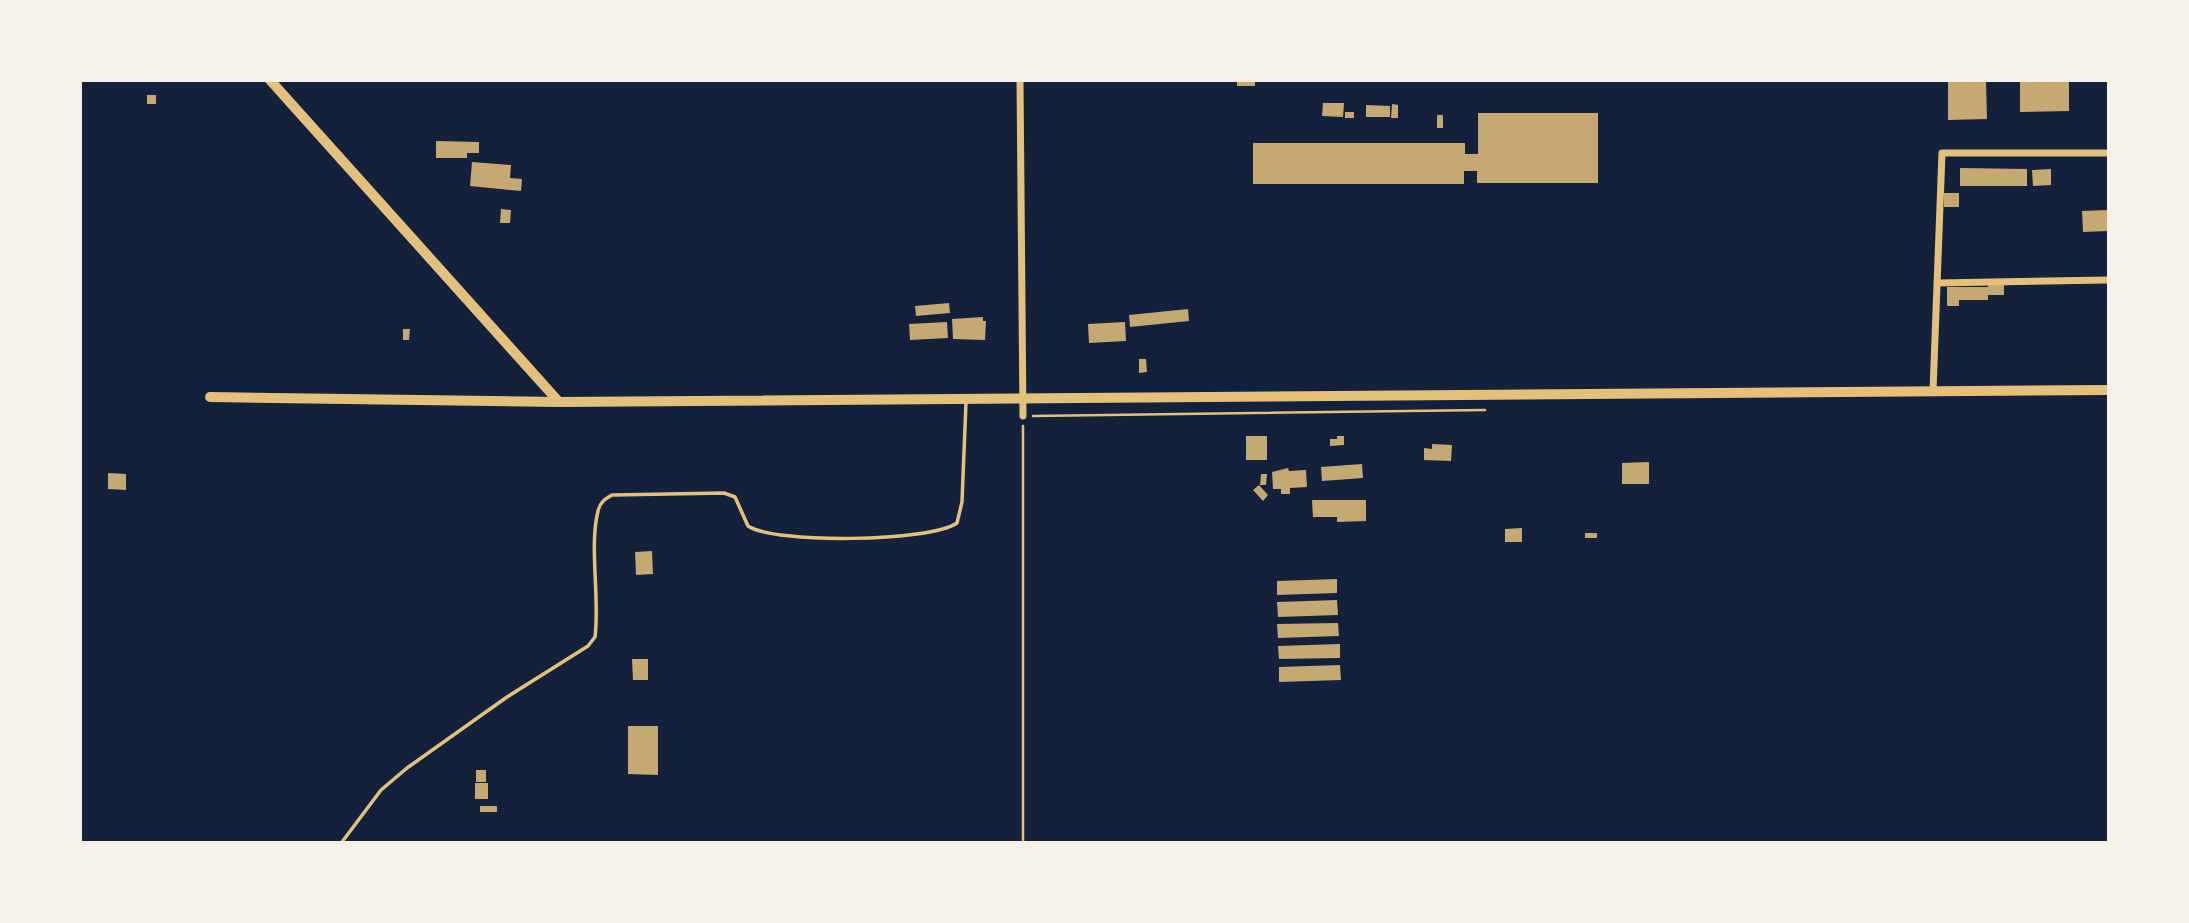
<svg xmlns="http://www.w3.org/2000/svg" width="2189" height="923" font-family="'IBM Plex Sans',sans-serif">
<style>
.building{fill:#c6a872}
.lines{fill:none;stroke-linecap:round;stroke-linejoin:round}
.path{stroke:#e5c07b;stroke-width:2.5}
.service{stroke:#e5c07b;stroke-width:3.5}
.minor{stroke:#e5c07b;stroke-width:7}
.secondary{stroke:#e5c07b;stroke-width:10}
.primary{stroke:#e5c07b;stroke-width:10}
</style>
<rect width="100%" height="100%" fill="#14213d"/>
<path class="building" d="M1237 80H1255V86H1237Z
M1948 80H1986L1987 119 1948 120Z
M2020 80H2069V111L2020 112Z
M147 95H156V104H147Z
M1323 103H1344L1343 117 1322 116Z
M1392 104 1398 105V118H1391Z
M1366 105 1390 106V117H1366Z
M1345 112H1354V118H1345Z
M1478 113H1598V183H1477V171H1464V184H1253V143H1465V154H1478Z
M1437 115H1443V128H1437Z
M436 141 479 142V153H467V158H436Z
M472 162 511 165 510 178 522 179 521 191 470 186Z
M1960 168 2027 169V186H1960Z
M2051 169V185L2033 186 2032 170Z
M1944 193H1959V207H1944Z
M501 209 511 210 510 223H500Z
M2108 210V231L2083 232 2082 211Z
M1988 284H2004V295H1988V300H1959V306H1947V287H1988Z
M949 303 950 313 916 316 915 306Z
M1188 309 1189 321 1130 327 1129 315Z
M983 317V321H986L985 340 953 339 952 319Z
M947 322 948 338 910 340 909 324Z
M1125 322 1126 341 1089 343 1088 324Z
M403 329H410L409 340H403Z
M1139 359H1146L1147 372 1139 373Z
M1246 436H1267V460H1246Z
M1337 436H1344V445L1330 446V439H1337Z
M1432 444 1452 445 1451 461 1424 460V448L1432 449Z
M1649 462V484H1622V463Z
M1362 464 1363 478 1322 481 1321 467Z
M1288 468 1289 471 1306 470 1307 487 1290 488V494H1281V489H1273L1272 472Z
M108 473 126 474V490L108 489Z
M1261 474H1267L1266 485H1260Z
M1259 485 1268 495 1263 501 1253 490Z
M1312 500H1366V521L1337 522V517H1313Z
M1522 528V542H1505V529Z
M1585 533H1597V538H1585Z
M652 551 653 574 636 575 635 552Z
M1337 579V593L1277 595V581Z
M1337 600 1338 615 1278 617 1277 602Z
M1338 623 1339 636 1278 638 1277 624Z
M1340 644V658L1279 659 1278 646Z
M632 659H648V680H633Z
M1340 665 1341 680 1279 682V667Z
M628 726H658V775L628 774Z
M476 770H486V782H476Z
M475 783H488V799H475Z
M480 806H497V812H480Z"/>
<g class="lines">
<path class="path" d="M1033 416 1485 410
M1023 842V426"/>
<path class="service" d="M342 842 381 790 407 768 507 697 588 646 595 637C600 598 589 547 598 511 600 502 605 499 612 495L724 493 735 497 748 526C775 544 930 542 957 523L962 502 966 402"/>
<path class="minor" d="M1020 80 1023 416
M1938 283 2108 280
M1933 391 1942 153H2108"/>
<path class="secondary" d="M210 397 559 402"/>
<path class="primary" d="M270 80 559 402 2108 390"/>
</g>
<rect width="2189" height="923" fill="none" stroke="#f6f1e7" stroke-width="164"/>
</svg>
